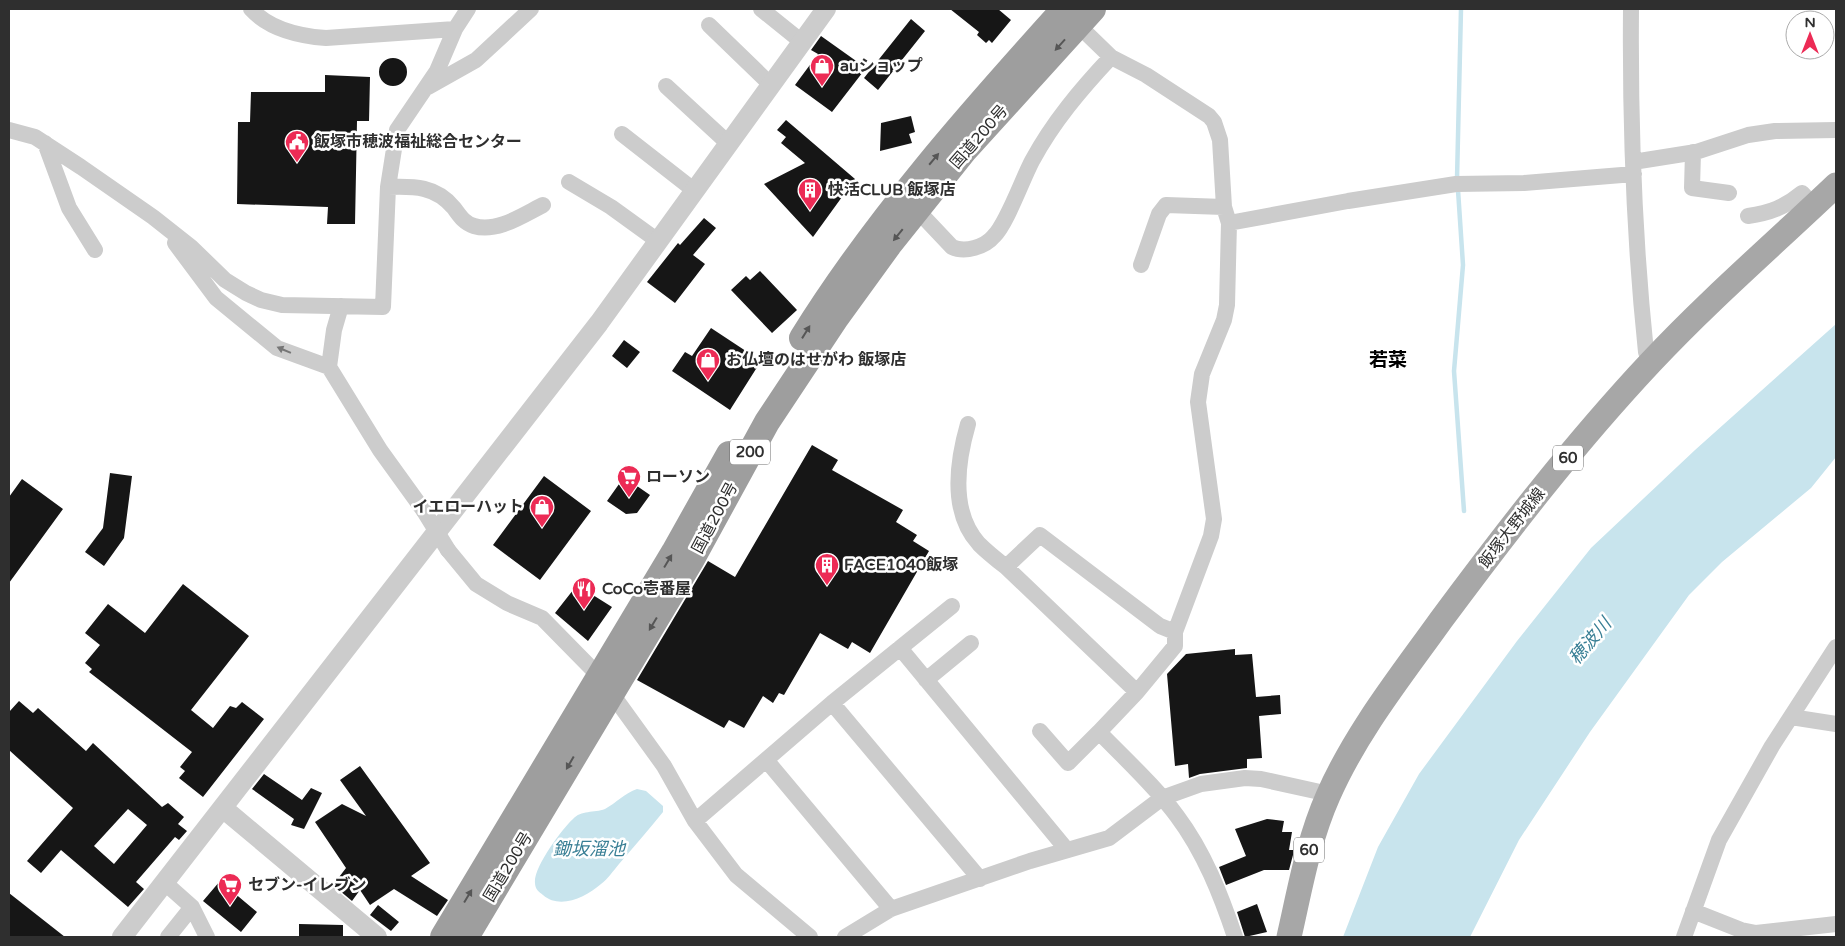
<svg xmlns="http://www.w3.org/2000/svg" width="1845" height="946" font-family="'Varela Round','Noto Sans JP',sans-serif">
<style>
.water{fill:#c8e4ed}
.lines{fill:none;stroke-linecap:round;stroke-linejoin:round}
.stream{stroke:#c8e4ed;stroke-width:4.5}
.building{fill:#161616;fill-rule:evenodd}
.minor{stroke:#ccc;stroke-width:16}
.tertiary{stroke:#ccc;stroke-width:20}
.primary{stroke:#a7a7a7;stroke-width:25}
.trunk{stroke:#9e9e9e;stroke-width:26}
.minor-bridge{stroke:#ccc;stroke-width:16}
.oneway{fill:#565656}
.oneway2{fill:#767676}
.labels{text-anchor:middle;dominant-baseline:central;stroke-width:5;stroke-linejoin:round;paint-order:stroke}
.shield{fill:#fff;stroke:#6d6d6d;stroke-width:1}
.shield-label{font-size:15px;font-weight:bold;fill:#2f2f2f}
.poi-label{font-size:16px;font-weight:bold;fill:#2f2f2f;stroke:#fff;text-anchor:start}
.street-label{font-size:16px;fill:#2f2f2f;stroke:#fff}
.water-label{font-size:18px;font-style:italic;fill:#397f95;stroke:#fff}
.quarter-label{font-size:19px;font-weight:bold;fill:#000;stroke:#fff}
</style>
<rect width="100%" height="100%" fill="#fff"/>
<path class="water" d="M1836 324V457L1811 488 1722 562 1689 595 1590 732 1519 840 1470 937H1343L1378 847 1419 774 1517 641 1591 548 1695 450Z
M637 789 646 791 663 806V812C649 829 634 847 619 864 613 871 608 879 601 884 586 897 560 910 543 895 539 892 535 889 535 883 533 868 562 829 573 819 581 810 594 813 605 809 616 803 625 793 637 789Z"/>
<g class="lines">
<path class="stream" d="M1457 179 1461 9
M1458 190 1463 265 1454 371 1464 511"/>
</g>
<path class="building" d="M950 9H998L1011 20 992 43 989 40 986 43 977 35 979 32Z
M911 19 925 31 878 90 864 78Z
M821 36 866 68 832 112 795 85 818 54 811 50Z
M379 72a14 14 0 1 1 28 0a14 14 0 1 1-28 0Z
M325 75 370 77 369 121H357L355 224H327L328 207 237 204 238 122H250L251 92H325Z
M911 116 915 132 909 134 912 143 880 151 881 123Z
M786 120 855 179 813 237 764 184 805 163 781 143 786 137 777 130Z
M704 218 716 228 693 255 705 264 675 303 647 282 678 243 680 245Z
M760 271 797 310 772 333 731 290 746 276 750 280Z
M711 328 761 361 730 410 672 371 685 352 692 356Z
M624 340 640 352 627 368 612 356Z
M812 445 838 460 832 470 903 510 896 522 917 535 913 541 929 551 870 653 852 642 848 649 820 633 784 695 779 693 773 703 763 696 744 728 729 720 724 728 637 680 708 561 735 577Z
M110 473 132 476 124 538 104 566 85 552 103 528Z
M544 476 591 511 540 580 493 545Z
M624 477 650 495 637 513 626 514 607 501Z
M22 479 63 509 9 583V497Z
M183 584 249 636 191 710 213 728 230 706 236 708 242 702 264 719 203 797 179 778 185 771 180 767 192 752 89 672 92 669 85 663 100 645 85 633 108 604 145 633Z
M577 585 612 607 588 641 555 613Z
M1235 649V655L1252 654 1256 697 1280 695 1281 714 1259 716 1262 758 1247 759V768L1200 774 1189 778 1188 764 1175 766 1167 674 1186 654Z
M19 701 33 713 38 708 86 751 93 743 162 807 168 803 184 817 178 824 187 831 179 840 175 837 136 882 144 889 128 907 61 850 41 873 27 861 73 808 9 750V712ZM128 809 147 825 114 864 94 846Z
M360 766 430 863 411 876 448 900 437 916 394 889 370 905 360 890 352 901 333 885 346 868 315 822 342 804 366 816 340 780Z
M264 774 302 800 311 788 322 793 304 829 291 825 294 819 252 789Z
M1267 819 1284 821 1282 832H1292L1289 850H1293V855L1289 870H1264L1226 885 1219 867 1246 856 1235 829Z
M220 881 257 912 241 932 203 901Z
M9 893 65 937H9Z
M1257 904 1267 932 1245 937 1237 912Z
M378 905 399 922 391 931 370 915Z
M299 924 343 925V937H299Z"/>
<g class="lines">
<path class="minor" d="M251 9C270 30 299 36 326 38L455 29
M761 9 802 42
M1631 9C1630 124 1634 238 1646 352L1650 362
M709 25 771 85
M1078 25 1111 57 1146 75 1209 116 1214 122 1220 140 1224 207 1229 223 1227 305 1224 320 1202 374 1198 402 1214 519 1211 536 1175 632V646L1137 692 1099 732C1125 759 1155 786 1177 816 1204 852 1221 895 1235 937
M666 86 729 144
M428 87 476 60 531 9
M9 130 35 137 81 167 153 217 191 247 225 280 246 293 261 300 282 305 383 307 388 187 397 130 437 71 455 29 468 9
M622 134 695 191
M45 143 69 208 95 250
M1693 152 1692 188 1729 193
M1633 162 1696 152 1748 135 1775 131 1836 130
M569 182 611 207 658 241
M388 187C414 186 436 186 454 208 460 216 464 223 474 226 497 233 523 215 543 205
M917 210 952 247C965 253 985 247 994 236 1007 223 1022 180 1032 161 1053 122 1081 89 1111 57
M1748 216C1770 213 1785 207 1802 193L1814 206
M1229 223 1348 201 1456 184 1524 183 1634 174
M175 243 216 298 277 348 329 367
M1141 265 1159 214 1166 205 1224 207
M341 306 334 330 329 367 380 450 424 511
M968 424C957 462 950 512 979 544 987 552 997 560 1006 567
M448 550 476 584 507 603 542 618 599 676 664 766 695 821 736 875 810 937
M900 648 1067 850
M926 680 971 643
M1137 692 1006 567 1040 535 1160 626 1175 632
M832 703 980 879
M1791 717 1836 724
M1040 731 1068 763 1099 732
M767 761 891 909
M695 821 832 703 952 606
M165 883 192 907 207 937
M1693 911 1741 930 1756 933 1836 924
M168 937 192 907
M845 937 891 909 1030 861 1109 838 1162 798 1201 784 1245 778 1261 779 1329 794
M1684 937 1719 840 1772 746 1836 647"/>
<path class="tertiary" d="M224 809 377 937
M122 937 599 323 826 9"/>
<path class="primary" d="M1289 937C1300 889 1308 841 1328 796 1356 732 1401 676 1441 620 1507 531 1575 443 1651 362 1709 300 1774 244 1836 185"/>
<path class="trunk" d="M802 338C876 219 970 113 1064 9
M443 937 674 552 729 454
M466 937 692 559 767 422 836 318 889 245 965 150 1093 9"/>
<path class="minor-bridge" d="M424 511 448 550"/>
</g>
<defs><path id="oneway-solid" d="M-6-.8H1V-3.2L6.5 0L1 3.2V.8H-6Z" transform="scale(1.25)"/></defs>
<g class="oneway">
<use href="#oneway-solid" transform="translate(1060 45) rotate(132)"/>
<use href="#oneway-solid" transform="translate(934 159) rotate(-50)"/>
<use href="#oneway-solid" transform="translate(898 235) rotate(129)"/>
<use href="#oneway-solid" transform="translate(806 332) rotate(-58)"/>
<use href="#oneway-solid" transform="translate(668 561) rotate(-59)"/>
<use href="#oneway-solid" transform="translate(653 624) rotate(121)"/>
<use href="#oneway-solid" transform="translate(570 763) rotate(120)"/>
<use href="#oneway-solid" transform="translate(468 896) rotate(-59)"/>
</g>
<use class="oneway2" href="#oneway-solid" transform="translate(284 350) rotate(-157)"/>
<defs>
<g id="shop-pin" transform="scale(1.25)"><path d="M0 17L-7.5 6A9.5 9.5 0 1 1 7.5 6Z" fill="#ec2b55" stroke="#fff"/><path d="M-5-2.5h2.3a2.7 3.5 0 0 1 5.4 0H5L5.5 6h-11ZM-1.5-2.5h3a1.5 2.3 0 0 0-3 0Z" fill="#fff"/></g>
<g id="civic-pin" transform="scale(1.25)"><path d="M0 17L-7.5 6A9.5 9.5 0 1 1 7.5 6Z" fill="#ec2b55" stroke="#fff"/><path d="M-.6-6.5H3V-4.5H.6V-3L4-1V1h2V6H-6V1h2V-1L-.6-3ZM-1.2 2.5V6h2.4V2.5Z" fill="#fff"/></g>
<g id="building-pin" transform="scale(1.25)"><path d="M0 17L-7.5 6A9.5 9.5 0 1 1 7.5 6Z" fill="#ec2b55" stroke="#fff"/><path d="M-4-6H4V6H1V3H-1V6H-4ZM-2.5-4.3h1.7v1.8h-1.7ZM.8-4.3h1.7v1.8H.8ZM-2.5-1h1.7V.8h-1.7ZM.8-1h1.7V.8H.8Z" fill="#fff"/></g>
<g id="supermarket-pin" transform="scale(1.25)"><path d="M0 17L-7.5 6A9.5 9.5 0 1 1 7.5 6Z" fill="#ec2b55" stroke="#fff"/><path d="M-6-5.5h2.5l.6 2H6L4.5 2H-2.5L-4.4-4H-6ZM-1.5 3.2a1.3 1.3 0 1 0 .1 0ZM3 3.2a1.3 1.3 0 1 0 .1 0Z" fill="#fff"/></g>
<g id="restaurant-pin" transform="scale(1.25)"><path d="M0 17L-7.5 6A9.5 9.5 0 1 1 7.5 6Z" fill="#ec2b55" stroke="#fff"/><path d="M-5-6h1v4h1v-4h1v4h1v-4h1v5L-1.5 .5V6h-2V.5L-5-1ZM5-6V6H3V1.5H1.5Q1.5-4 5-6Z" fill="#fff"/></g>
</defs>
<g fill-rule="evenodd">
<use href="#shop-pin" x="822" y="66"/>
<use href="#civic-pin" x="297" y="142"/>
<use href="#building-pin" x="810" y="190"/>
<use href="#shop-pin" x="708" y="360"/>
<use href="#supermarket-pin" x="629" y="477"/>
<use href="#shop-pin" x="542" y="507"/>
<use href="#building-pin" x="827" y="565"/>
<use href="#restaurant-pin" x="584" y="589"/>
<use href="#supermarket-pin" x="230" y="885"/>
</g>
<g class="labels">
<g class="shield">
<rect x="730" y="439.5" width="40" height="25" rx="4"/>
<rect x="1553" y="445.5" width="30" height="25" rx="4"/>
<rect x="1294" y="837.5" width="30" height="25" rx="4"/>
</g>
<g class="shield-label">
<text x="750" y="452">200</text>
<text x="1568" y="458">60</text>
<text x="1309" y="850">60</text>
</g>
<g class="poi-label">
<text x="840" y="66">auショップ</text>
<text x="314" y="142">飯塚市穂波福祉総合センター</text>
<text x="828" y="190">快活CLUB 飯塚店</text>
<text x="726" y="360">お仏壇のはせがわ 飯塚店</text>
<text x="646" y="477">ローソン</text>
<text x="524" y="507" text-anchor="end">イエローハット</text>
<text x="844" y="565">FACE1040飯塚</text>
<text x="602" y="589">CoCo壱番屋</text>
<text x="248" y="885">セブン-イレブン</text>
</g>
<g class="street-label">
<text transform="translate(979 137) rotate(-49)">国道200号</text>
<text transform="translate(715 518) rotate(-62)">国道200号</text>
<text transform="translate(1512 528) rotate(-52)">飯塚大野城線</text>
<text transform="translate(508 867) rotate(-59)">国道200号</text>
</g>
<g class="water-label">
<text transform="translate(1590 641) rotate(-50)">穂波川</text>
<text x="589" y="849">鋤坂溜池</text>
</g>
<g class="quarter-label">
<text x="1388" y="360">若菜</text>
</g>
</g>
<rect width="1845" height="946" fill="none" stroke="#2f2f2f" stroke-width="20"/>
<g transform="translate(1810 35)"><circle r="24" fill="#ffffff" stroke="#acacac"/>
<path d="M0-4L9 19L0 12L-9 19Z" fill="#ec2b55"/>
<text y="-8" font-size="14" font-weight="bold" text-anchor="middle" fill="#2f2f2f">N</text>
</g>
</svg>
